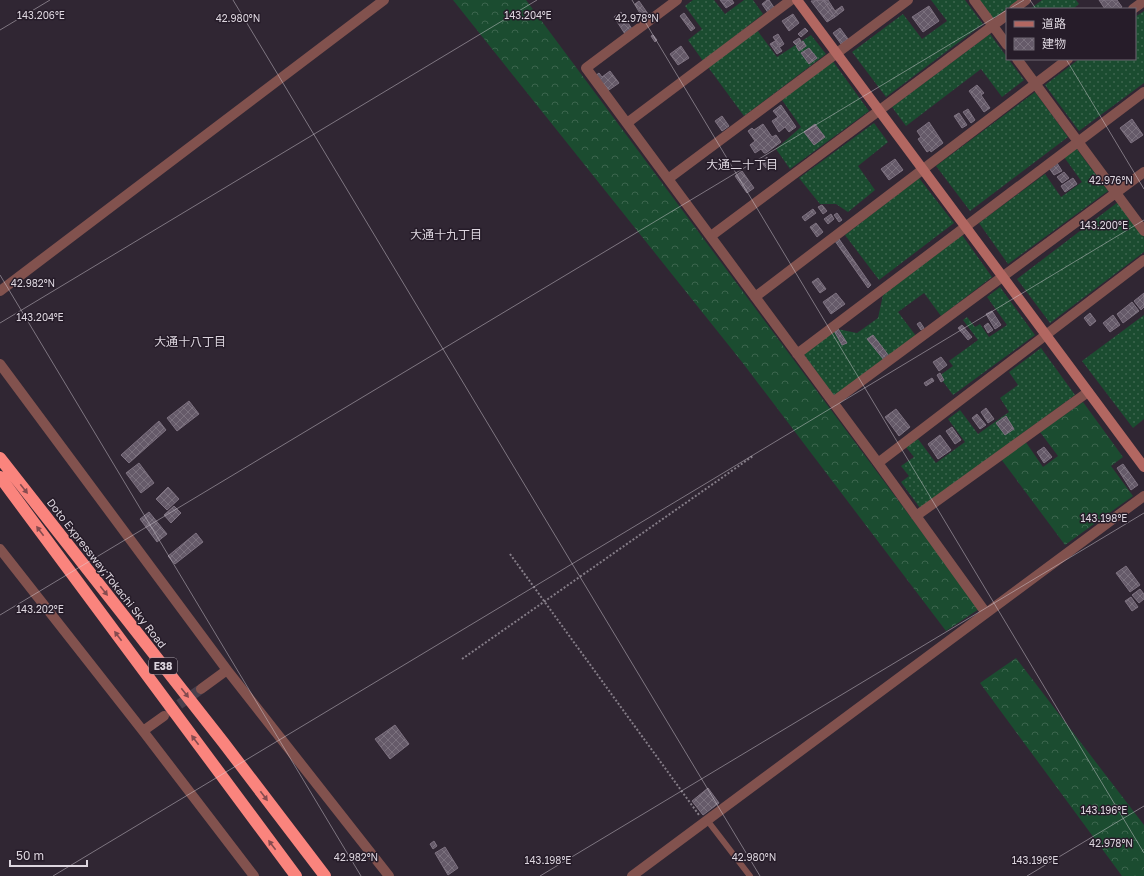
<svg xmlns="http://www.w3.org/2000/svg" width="1144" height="876" font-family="'Golos Text','Noto Sans JP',sans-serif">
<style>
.grass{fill:url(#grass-dots)}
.forest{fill:url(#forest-crowns)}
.building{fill:url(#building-cross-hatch);stroke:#7e7281}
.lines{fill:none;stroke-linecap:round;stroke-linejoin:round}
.street-tunnel{stroke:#4a404d;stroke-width:10;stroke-dasharray:10 5;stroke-linecap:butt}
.path{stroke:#857d88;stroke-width:2;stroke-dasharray:2 2;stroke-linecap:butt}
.lane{stroke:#82524e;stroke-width:6}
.street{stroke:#82524e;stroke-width:10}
.secondary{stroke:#b26761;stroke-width:10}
.highway{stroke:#fa847d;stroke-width:12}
.oneway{fill:#854b4f}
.ticks{fill:none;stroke:#ddd6df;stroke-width:1;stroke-opacity:0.45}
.labels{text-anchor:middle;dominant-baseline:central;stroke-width:3;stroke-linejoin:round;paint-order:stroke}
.shield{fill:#261c29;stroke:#a69ea8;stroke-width:1}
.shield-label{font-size:10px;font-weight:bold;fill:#ddd6df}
.street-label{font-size:11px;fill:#ddd6df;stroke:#261c29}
.neighbourhood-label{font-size:12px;fill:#ddd6df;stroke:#261c29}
.ticks-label{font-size:10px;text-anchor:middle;fill:#ddd6df;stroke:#261c29;stroke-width:3;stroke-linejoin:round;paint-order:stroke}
</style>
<defs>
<pattern id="grass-dots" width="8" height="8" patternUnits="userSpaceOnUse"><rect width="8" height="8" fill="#1b4c30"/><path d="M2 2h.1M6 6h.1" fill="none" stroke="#3c654e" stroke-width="1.8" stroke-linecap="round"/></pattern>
<pattern id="forest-crowns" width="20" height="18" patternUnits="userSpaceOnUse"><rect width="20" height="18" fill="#1b4c30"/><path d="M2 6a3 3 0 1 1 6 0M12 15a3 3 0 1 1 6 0" fill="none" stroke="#3c654e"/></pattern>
<pattern id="building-cross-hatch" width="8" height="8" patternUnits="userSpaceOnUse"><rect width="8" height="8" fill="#655a69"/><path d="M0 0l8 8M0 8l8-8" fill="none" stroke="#7b717e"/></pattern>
</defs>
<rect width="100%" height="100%" fill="#302633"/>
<path class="grass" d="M693 0H714L725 14 744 0H753L763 14 703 61 688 40 702 29 685 6Z
M931 0H965L983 24 886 97 852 52 903 14 922 39 947 21Z
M979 0H1019L993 19Z
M1042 0H1076L1079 4 1073 9H1030Z
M1144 11V83L1079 131 1045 85 1079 59H1135V17Z
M757 30 777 57 811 35 826 54 744 116 708 67Z
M990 34 1024 80 1002 97 981 69 906 126 892 107Z
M832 60 869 111 790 169 776 149 801 127 782 100Z
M1035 92 1068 137 970 211 936 166Z
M874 123 888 142 858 166 875 190 848 212 836 204H820L799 178Z
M1076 148 1108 191 1008 264 979 223 1045 174 1061 197 1082 182 1064 157Z
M919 178 954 223 879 280 845 235Z
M1118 202 1144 237V252L1050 323 1017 279Z
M962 235 992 277 941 316 924 293 898 312 916 336 834 396 803 353 837 329 857 333 878 318 883 295Z
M1000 287 1035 335 953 395 939 376 953 366 949 361 978 340 963 320 967 317 975 327 980 324 989 337 1007 325 987 297Z
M1144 315V419L1133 428 1082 361Z
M1041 348 1075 395 920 508 901 482 909 476 901 466 914 457 906 447 918 439 936 463 965 442 948 419 960 410 978 434 1009 412 1000 398 1018 385 1009 372Z"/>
<path class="forest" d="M453 0H526L979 609 946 631 742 362Z
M1083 402 1123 457 1111 466 1133 496 1065 545 1001 459 1025 441 1043 467 1058 456 1040 432Z
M1016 658 1144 825V876H1122L980 683Z"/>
<path class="building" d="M720 0H732L734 3 726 8Z
M767 0H769L775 9 769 14 762 4Z
M823 0 835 17 827 22 811 1Z
M823 0H828L835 11 842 6 844 10 835 17Z
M1099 0H1117L1122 7 1119 9H1105Z
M639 1 646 11 642 14 635 4Z
M929 6 939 21 923 32 912 17Z
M646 11 650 17 647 19 643 13Z
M621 12 632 29 625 34 614 17Z
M684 13 695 28 691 31 680 16Z
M793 14 799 23 789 31 782 21Z
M805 28 808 31 801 37 798 34Z
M840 28 848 39 841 44 833 33Z
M778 34 784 44 780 47 773 37Z
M653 35 657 40 655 42 651 36Z
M799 38 801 41 796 45 793 42Z
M775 41 782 51 777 54 770 44Z
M803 41 806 46 799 51 796 46Z
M681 46 689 58 678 65 670 54Z
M809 48 817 58 809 64 801 53Z
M610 71 619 83 606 92 595 76 599 73 602 77Z
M977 85 984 93 981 95 990 108 984 112 969 91Z
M781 105 796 127 789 132 785 127 779 132 772 121 778 117 773 111Z
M968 109 975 120 971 123 963 112Z
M959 113 967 125 962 128 954 116Z
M722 116 729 126 722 131 715 121Z
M1132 119 1143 135 1131 143 1120 128Z
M929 122 943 143 931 152 930 150 927 152 918 139 921 137 917 131Z
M763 124 772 137 776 135 781 142 766 153H764L761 149 755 153 750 145 755 141 748 131 752 128 754 130Z
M815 124 825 137 814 145 804 132Z
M767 157 772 163 766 168 761 162Z
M895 159 903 170 889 180 881 169Z
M1057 163 1062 171 1054 175 1049 168Z
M742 171 754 188 747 193 735 176Z
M1064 172 1069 178 1062 183 1057 177Z
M1073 178 1077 184 1065 192 1061 186Z
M822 205 827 211 823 214 818 207Z
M813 209 816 213 805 221 802 217Z
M837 213 842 220 839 222 834 215Z
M831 214 834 219 828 224 824 219Z
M816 223 823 232 817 237 810 227Z
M839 239 871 285 868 288 835 241Z
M818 278 826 289 820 293 812 282Z
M836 293 845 304 831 314 823 302Z
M1144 293V307L1141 310 1134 301Z
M1132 302 1139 311 1123 323 1117 314Z
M992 311 1001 325 995 329 986 314Z
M1090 313 1096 321 1090 326 1084 318Z
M1113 315 1120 325 1110 332 1103 323Z
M920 322 924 328 921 330 917 324Z
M988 323 993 330 988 333 984 326Z
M962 325 972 337 968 340 958 328Z
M837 327 847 343 842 345 833 329Z
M873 335 889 356 884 360 867 339Z
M941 357 947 365 939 371 933 362Z
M940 373 944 380 941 382 937 375Z
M932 378 934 381 926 386 924 383Z
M189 401 199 414 177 431 167 418Z
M986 408 994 419 988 423 981 412Z
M896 409 910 427 899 436 885 417Z
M977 414 986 425 980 429 972 418Z
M1006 416 1014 429 1005 435 996 423Z
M159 421 166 430 129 463 121 455Z
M952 427 961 440 955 444 946 431Z
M940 435 951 450 938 459 928 444Z
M1044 447 1052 457 1044 463 1037 452Z
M139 463 154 483 141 493 126 473Z
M1123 464 1138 485 1131 490 1117 468Z
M168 487 179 499 167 510 156 499Z
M174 506 181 513 171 523 164 515Z
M149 512 167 534 157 542 140 519Z
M196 533 203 542 175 564 168 556Z
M1126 566 1140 585 1130 592 1116 573Z
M1140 589 1144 594V599L1139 603 1132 595Z
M1131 597 1138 607 1132 611 1125 601Z
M395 725 409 744 390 759 375 739Z
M708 788 719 803 703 815 692 801Z
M434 841 437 846 433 849 430 844Z
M445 847 458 868 448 875 435 853Z"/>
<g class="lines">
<path class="street-tunnel" d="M167 713 201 689"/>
<path class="path" d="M510 554 699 815
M462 659 753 456"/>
<path class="lane" d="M707 820 750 876"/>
<path class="street" d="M677 0 586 68 878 463 986 613
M974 0 1007 45
M1014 9 1026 0
M1133 9 1144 1
M1017 59 1144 231
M627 123 791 0
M668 179 908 0
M711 236 1007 15
M0 291 384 0
M755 297 1068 59
M797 354 1144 92
M0 364 227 670 389 876
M833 402 1144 172
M878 463 1144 260
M916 516 1088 392
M0 549 143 731 254 876
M201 689 227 670
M143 731 164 716
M632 876 1144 496"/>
<path class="secondary" d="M797 0 1144 467"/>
<path class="highway" d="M0 458 223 742 325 876
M0 477 296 876"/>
</g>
<defs><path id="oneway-solid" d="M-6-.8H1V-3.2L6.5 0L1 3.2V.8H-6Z"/></defs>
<g class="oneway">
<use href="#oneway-solid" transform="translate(24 489) rotate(52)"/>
<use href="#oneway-solid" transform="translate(40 531) rotate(-127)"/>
<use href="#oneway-solid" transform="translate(104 591) rotate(52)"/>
<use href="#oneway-solid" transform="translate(118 636) rotate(-127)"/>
<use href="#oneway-solid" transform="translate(185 693) rotate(52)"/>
<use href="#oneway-solid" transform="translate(195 740) rotate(-127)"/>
<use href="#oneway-solid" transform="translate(264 796) rotate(53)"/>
<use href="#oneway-solid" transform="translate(272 845) rotate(-127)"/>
</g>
<path class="ticks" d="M233 0 760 876M632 0 1144 853M1030 0 1036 9M1009 9 1024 0M0 30 50 0M1066 59 1144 189M0 275 361 876M0 323 537 0M0 615 1007 10M53 876 1144 220M540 876 1144 513M1027 876 1144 806"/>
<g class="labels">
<rect class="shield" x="149" y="658" width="28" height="16" rx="3"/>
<g class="shield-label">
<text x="163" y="666">E38</text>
</g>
<g class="street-label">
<text transform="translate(107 573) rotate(52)">Doto Expressway;Tokachi Sky Road</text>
</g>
<g class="neighbourhood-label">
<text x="742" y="164">大通二十丁目</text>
<text x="446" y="234">大通十九丁目</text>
<text x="190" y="341">大通十八丁目</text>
</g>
</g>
<g class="ticks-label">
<text x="41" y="19">143.206°E</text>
<text x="528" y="19">143.204°E</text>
<text x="238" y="22">42.980°N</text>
<text x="637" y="22">42.978°N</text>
<text x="1111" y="184">42.976°N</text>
<text x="1104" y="229">143.200°E</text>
<text x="33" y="287">42.982°N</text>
<text x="40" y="321">143.204°E</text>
<text x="1104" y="522">143.198°E</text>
<text x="40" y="613">143.202°E</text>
<text x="1104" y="814">143.196°E</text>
<text x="1111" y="847">42.978°N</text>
<text x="356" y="861">42.982°N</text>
<text x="754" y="861">42.980°N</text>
<text x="548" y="864">143.198°E</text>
<text x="1035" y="864">143.196°E</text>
</g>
<rect x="1006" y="8" width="130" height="52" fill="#261c29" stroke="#6f6672"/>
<rect x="1014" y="21" width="20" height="6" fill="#b26761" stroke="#6f6672"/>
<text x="1042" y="28" font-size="12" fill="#ddd6df">道路</text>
<rect x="1014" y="38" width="20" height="12" fill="url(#building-cross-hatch)" stroke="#6f6672"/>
<text x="1042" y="48" font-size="12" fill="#ddd6df">建物</text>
<path d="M10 860v6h77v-6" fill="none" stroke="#ddd6df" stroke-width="2"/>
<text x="16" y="860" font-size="12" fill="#ddd6df" stroke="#261c29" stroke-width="3" paint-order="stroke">50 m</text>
</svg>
